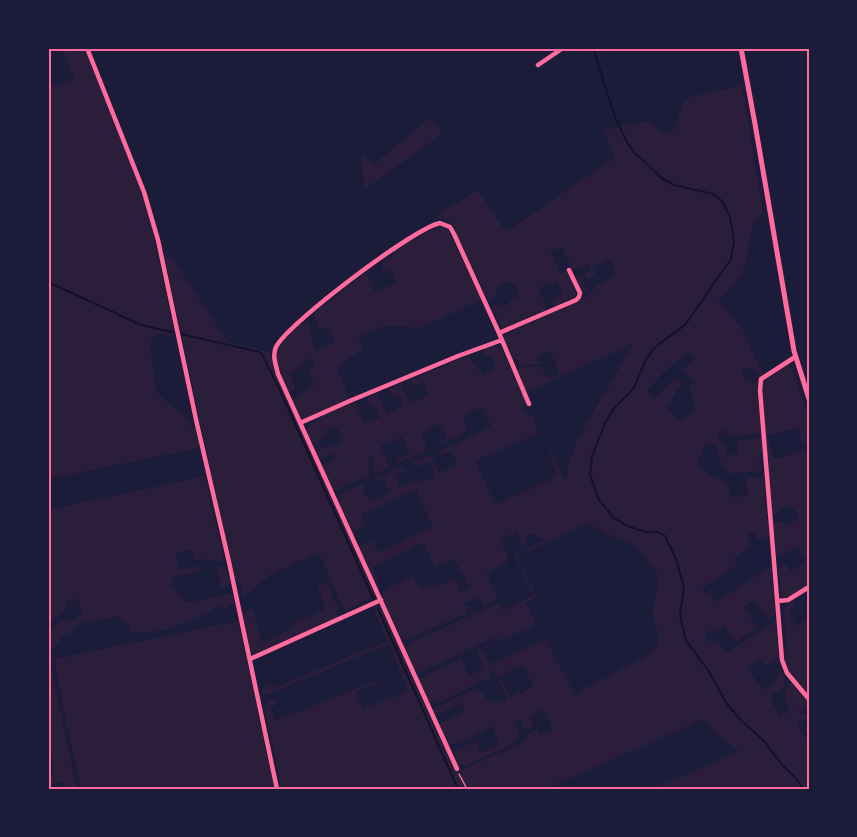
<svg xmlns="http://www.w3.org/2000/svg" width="857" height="837" font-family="Mulish,sans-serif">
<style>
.green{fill:#2a1e3b;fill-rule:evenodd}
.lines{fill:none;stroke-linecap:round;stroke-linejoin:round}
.stream{stroke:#12122b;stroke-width:2}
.path{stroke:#ff6b9d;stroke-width:1.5}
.minor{stroke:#ff6b9d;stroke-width:4.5}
.tertiary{stroke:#ff6b9d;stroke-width:5}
.neatline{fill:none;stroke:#ff6b9d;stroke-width:2}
</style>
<rect width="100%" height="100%" fill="#1b1b3a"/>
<path class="green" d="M62 48H84L140 187 148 213 166 292 174 336 159 334 154 336 150 345 155 382 158 394 189 421 192 427 195 428 199 448 48 479V81L55 87 75 80Z
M742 85 763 213C746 226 751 253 743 271 739 280 725 293 718 301L742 328 763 374 760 376 758 375 755 369 749 368 742 371 746 383 756 382 761 432 759 434 727 436 726 430 719 432 720 442H724L726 455H735L738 453V440L762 438V452L759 454 761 471 731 474C720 468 718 453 714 442L704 446 698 462C704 479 722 473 728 487 730 490 729 494 730 497L748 496 746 477 764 478 769 536 758 540 754 531 747 535 751 546 734 558 738 564 702 589 705 594 709 592 717 602 771 566 775 614 769 620 755 600 744 607 757 628 736 642 725 626 715 632 713 629 704 635 708 641 712 640 714 643H718L726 653 774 623H776L779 657 765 667 760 659 747 667 763 690 776 682C777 678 777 673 782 671 787 685 786 688 772 695L771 701 780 716 790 711C783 697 782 695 791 683H794L809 703 807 705 797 711 801 715 809 712V723L805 719 797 724 805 738 809 736V789H770L766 785 757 789H652L739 752 717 734 703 719 689 726 545 789H282L264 709 267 703 274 699 278 701 276 705 271 708 275 721 375 681 376 682 381 680 382 681 356 692 363 709 408 691 389 644 271 693 265 695 261 693 263 686 271 684 273 688 387 641 373 607H379L383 612 455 772 460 774 459 771 520 744 529 733 537 730 540 735 553 729 543 709 530 716 534 726 529 729 525 730 521 720 514 723 518 733 517 738 510 745 465 766 456 764 451 753 475 741 481 753 500 744 492 726 472 736 471 738 456 745 454 744 447 745 438 725 465 712 461 703 434 716 432 711 434 708 478 688 481 690 487 700 496 704 507 699 499 681 502 679 511 697 519 692 520 694 533 686 523 665 497 677 493 670 489 672 491 676 486 680 435 704 427 701 418 679 461 659 469 675 484 668 476 651 498 640 496 636 419 673 414 670 403 646 499 603 503 610 533 595 514 555 545 540 533 533 527 536 526 544 523 546 517 532 500 540 508 556 506 563 486 573 498 598 484 606 480 597 468 602 467 601 464 603 468 613 405 640 400 639 381 596 384 590 413 576 420 588 432 583 434 588 454 578 461 593 470 588 454 559 435 567 424 543 372 567 380 586H377L368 568 369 565 367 561 364 559 358 547 372 540 378 552 433 527 416 490 361 514 366 525 354 531 356 535C347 530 337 505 339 495L364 484V493L371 501 390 492 384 479 374 483 372 481 403 467 405 470 394 475 400 488 417 480 418 483 435 476 429 461 416 467 414 462 431 455 439 473 457 465 452 451 439 455 438 452 491 427 481 407 466 414 464 419 468 428 463 434 442 444 441 441 447 437 441 423 421 433 426 445 425 451 399 463 397 459 409 453 402 437 381 446 390 467 375 474 372 457 368 458 370 475 336 490H332L322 466 337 458 335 454 318 459 316 453 320 449 331 444 333 447 344 441 336 426 325 431 327 436 319 440 318 445 315 446C312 441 306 435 308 428 310 417 345 407 355 402L365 424 380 417 374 405H370L367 398 377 393 387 414 404 405 399 395 393 397 389 389 401 384 410 404 429 395 424 382 413 387 410 380 469 355 473 365 476 364 483 376 496 369 491 356 486 358 482 350 493 344 499 346 503 351 526 403 522 408 524 412 531 414 539 433 475 461 495 505 552 479 556 475V471L549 454 552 452 564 480 567 479 568 466 577 440 633 344 526 392 517 371 521 367 541 366 547 378 559 373 550 351 537 357 541 364 520 366 516 358 512 359 503 335 585 298 599 284 617 275 610 259 592 267 596 276 588 279 584 274 591 270 588 264 573 270 576 278 581 276 587 289 582 292 562 247 550 252 560 273 566 270 577 295 552 307 554 299 563 294 557 280 539 288 547 309 503 329 500 325 492 307 501 304 502 307 510 303 509 300 519 296 514 284 509 281 497 286 496 290 498 295 488 300 486 298 452 226 447 220 436 217 441 214V212L478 190 506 232 615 157 603 131 616 127 649 121 658 130 667 134C681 126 676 121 681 109 682 105 686 100 689 97ZM688 352 694 359 683 370 695 382 692 383 690 387 695 406 692 412 682 421 676 419 667 408 678 389 681 384 675 378 656 398 651 395 647 390 663 373ZM589 523C612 543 635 534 652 566 654 568 656 571 657 574 661 588 651 604 653 615 657 635 666 639 648 656L578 692 576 698 546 639 490 664 482 649 536 624 526 603 537 598 517 556Z
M430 118 443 133 364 190 362 153 373 165Z
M436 227H443L447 228 482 299 420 328 384 326 358 337 362 343V350L340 364 338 371 350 399 301 420 293 403V400L314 385 309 370 315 367 311 358 302 362 303 364 299 366 300 369 289 373 296 389 291 391H288C271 354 271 352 300 324L302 325 307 320 312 330 310 332 313 339 311 340 316 351 335 342 329 327 322 330 321 327 319 328 313 314 366 272 375 292 397 283 392 269 384 272 381 263 393 255V251Z
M167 257H170L173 259 228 342 270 352 273 365 373 591 374 596 345 611 318 552 269 576 245 596 244 603 240 582 234 578 165 259Z
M790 363 809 417V442L803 444 798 427 767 436 774 459 809 449V585L787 598 781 595 778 567 787 565 790 571 806 561 798 547 778 558 776 554 773 521 784 523 788 525 799 518 790 504 772 516 762 405V380Z
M205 476 224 560C211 563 206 558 195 560L192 550 176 553 179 570 199 566 200 571 175 576 172 581V587L186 603 229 594 232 595 234 603 225 610 219 606 213 608 209 614C197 616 188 621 177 626 163 631 147 632 132 634L130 626 118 616 75 625 71 633 63 635 58 645 52 649 48 629 66 619 67 621 77 619V617L82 615 78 599 66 602 67 610 64 611 48 624V510Z
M223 566 226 568 230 583 228 586 221 588 217 567Z
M326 582 338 609 337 618 256 653H251L243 618 246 611 253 608 261 642 293 628 292 624 326 609 317 587Z
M793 600 796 605 791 608 789 613 796 626 806 620 805 618 809 616V696C794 679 786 675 784 651L787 648 784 608Z
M238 621 274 788 272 789H81L68 731 54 659Z
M48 653 77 789H66L64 782 48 785V776L55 774 48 742Z"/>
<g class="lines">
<path class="stream" d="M593 48 615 117 627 142 634 152 663 179 674 185 713 194 722 201 730 217 734 242 731 259 685 325 654 348 645 361 634 388 617 405 612 411 606 421 592 456 590 475 599 500 614 518 627 526 646 532H658L665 536 676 559 684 587 680 615 686 641 708 670 727 704 741 720 765 742 782 765 795 777 804 789
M48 282 141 325 259 352 262 354 284 399 373 598
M378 609 458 789"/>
<path class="path" d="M459 774 467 789"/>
<path class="minor" d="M87 48 144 192 158 240 197 424 229 562 277 789
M538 65 563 48
M499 333 576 300 579 297 580 293 569 270
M795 357 761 379 760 390 782 660 787 673 809 699
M300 423 352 400 458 356 502 340
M778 601 788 600 809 587
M250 659 381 600
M457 769 278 374C276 365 272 356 276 347 287 324 414 228 440 223L450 227 454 234 499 333 529 404"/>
<path class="tertiary" d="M741 48 755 124 794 351 809 399"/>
</g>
<rect width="857" height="837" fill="none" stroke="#1b1b3a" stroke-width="99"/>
<rect x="50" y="50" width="758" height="738" class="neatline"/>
</svg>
